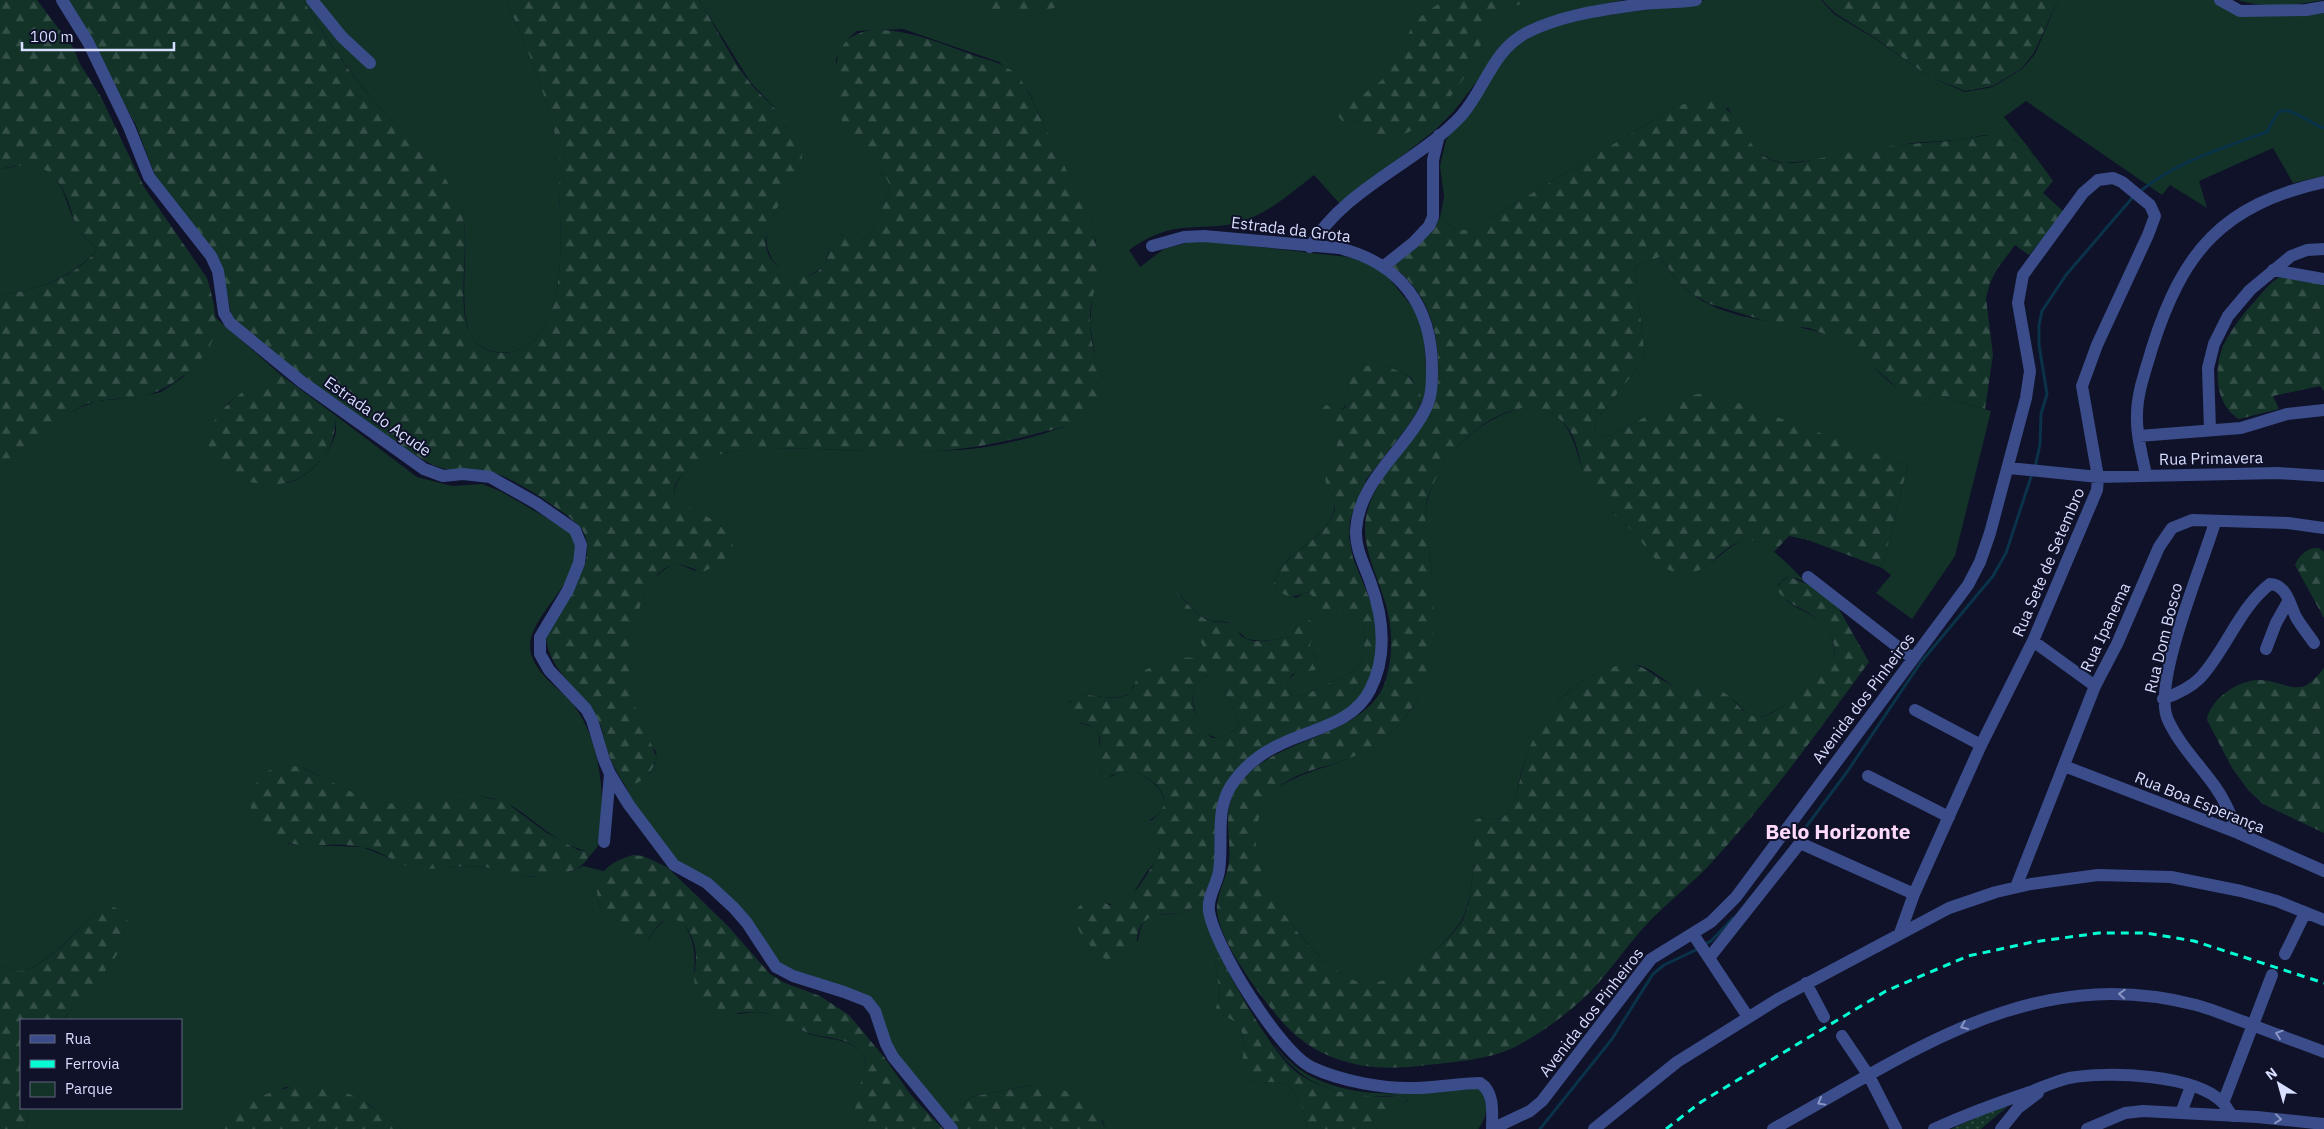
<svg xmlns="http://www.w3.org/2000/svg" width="2324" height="1129" font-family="'IBM Plex Sans',sans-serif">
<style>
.green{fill:#133329}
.forest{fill:url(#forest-firs)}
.park{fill:url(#park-dots)}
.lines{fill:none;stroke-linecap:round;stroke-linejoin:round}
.stream{stroke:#0a3248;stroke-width:3}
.minor{stroke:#3a4c89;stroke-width:12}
.rail{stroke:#04ffd4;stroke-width:3;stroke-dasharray:8 6;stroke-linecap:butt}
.oneway{stroke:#8995c4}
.labels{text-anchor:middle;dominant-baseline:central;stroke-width:4;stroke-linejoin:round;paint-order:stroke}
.street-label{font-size:16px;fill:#d8deff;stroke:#101229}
.district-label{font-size:21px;font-weight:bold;fill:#ffdafc;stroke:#101229}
</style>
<defs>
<pattern id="forest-firs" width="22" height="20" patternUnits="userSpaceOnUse" patternTransform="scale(1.25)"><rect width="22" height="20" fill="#133329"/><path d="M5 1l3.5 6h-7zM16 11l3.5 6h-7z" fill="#355049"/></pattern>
<pattern id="park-dots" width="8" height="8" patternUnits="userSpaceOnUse" patternTransform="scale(1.25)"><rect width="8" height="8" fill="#133329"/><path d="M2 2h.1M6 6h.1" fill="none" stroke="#355049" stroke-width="1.8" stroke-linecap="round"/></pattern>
</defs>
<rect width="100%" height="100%" fill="#101229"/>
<path class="green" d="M303 0H506C528 48 548 99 559 151 562 164 559 179 559 193 561 234 568 328 521 349 507 355 488 354 476 342 453 320 473 241 461 209 444 163 404 137 374 101 348 70 324 35 303 0Z
M699 0H1623L1578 9 1546 19 1482 75 1454 111 1434 131 1340 204 1314 175C1291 193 1268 214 1239 222 1220 228 1201 226 1182 228 1162 230 1144 239 1129 250L1140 267 1164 249 1198 240 1348 257 1370 264 1388 277 1414 309 1424 334 1427 390 1419 409 1407 427 1420 402 1415 384 1411 378 1406 374 1381 364 1372 365 1347 384V404L1329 423 1336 438 1338 451 1328 488 1335 502C1334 540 1281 549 1274 584L1277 589 1296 598 1306 592 1313 596 1319 605 1360 617C1368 631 1364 657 1356 670L1307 694 1294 696 1291 694 1287 684C1292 672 1299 671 1311 671L1318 658 1312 652 1310 644 1318 629 1316 624 1309 619C1297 620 1296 630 1289 638L1261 641 1247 639 1227 622 1211 621 1201 616 1193 610 1178 592 1240 724C1222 744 1207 742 1197 717 1194 708 1191 699 1194 690 1196 683 1201 679 1207 675L1179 658C1162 664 1136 673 1131 692 1118 702 1096 695 1081 694L1069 702 1080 723 1095 728 1099 735 1100 750 1110 777C1116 774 1122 771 1129 771 1143 771 1173 794 1162 810 1159 814 1154 817 1150 820L1160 854C1157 861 1151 866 1146 873 1131 896 1124 916 1094 897L1138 942C1142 902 1165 921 1188 910 1194 907 1199 902 1204 898L1223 959 1215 963 1220 995 1217 1004 1223 1015C1248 1019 1244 1054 1244 1074 1258 1090 1264 1079 1281 1083 1297 1086 1306 1115 1307 1129H1105L1103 1121 1031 1085 971 1097 947 1118 897 1058 879 1013 831 984 780 965 762 942 678 863 636 809 625 785C640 786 660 769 656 752 655 749 651 746 649 743 643 732 639 719 636 707 633 693 626 667 627 653 630 623 645 573 677 563L695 571 721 526 680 504C673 497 673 490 678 481 688 464 712 455 730 452 758 447 788 449 817 449 864 451 911 453 958 450 997 448 1050 434 1086 418L1103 386 1095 356 1090 325 1096 241 1030 94 1021 81 999 62 903 29 857 31 849 38 836 59 838 99 874 163 888 181 890 190 869 236C859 244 851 239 841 235L832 241 824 266 814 273 803 278H793L781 270 772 259 767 248 766 233 770 221 787 190 775 108 751 83Z
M1704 0H1821L1834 14 1877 40 1928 76 1965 92 1993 87 2022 69 2035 54 2058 0H2215L2232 12 2311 15 2324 13V176L2293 183 2273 148 2199 181 2207 208 2170 185 2162 195 2026 101 2004 117 2033 153 2015 140 1984 135 1958 140 1912 143 1806 161 1784 163 1772 160 1759 153 1749 143 1728 108 1675 107 1471 230H1456L1440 218 1444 197 1440 166 1446 140 1492 74 1520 41 1570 20 1699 3Z
M2238 0H2324C2296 5 2266 9 2238 0Z
M30 164C65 170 63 201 77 226 82 236 89 242 98 249 72 278 38 290 0 295V169Z
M1660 257C1669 270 1679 284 1692 294 1737 327 1798 318 1847 343 1862 351 1873 368 1886 379 1898 390 1912 398 1927 406L1932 393 1991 411 1955 556 1912 619 1876 593 1891 575 1882 568 1908 465 1711 394C1673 396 1645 420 1612 435 1604 437 1596 436 1594 427L1596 420 1645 359 1635 266Z
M215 317 281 375C260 380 242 392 226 405L240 478C255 482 271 486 287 483 307 479 333 452 336 431 336 426 335 420 335 415L417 477 452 486 482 484 500 491 568 530C602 576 513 618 533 659 542 680 563 690 575 707 598 739 603 782 602 820 601 826 602 833 601 839 599 846 593 852 588 858L587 851C550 844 526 807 495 799 460 789 416 809 381 804 355 800 326 777 301 767L288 844 362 847 412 867 428 869 471 866 500 869 529 877 546 876 570 872 583 866 604 871C587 899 605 922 628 939H649C677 891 699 938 694 971L738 1014C746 1013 755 1011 764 1013 781 1015 794 1028 809 1034 824 1039 840 1038 854 1046 859 1049 864 1054 865 1060 871 1087 842 1092 864 1129H402L369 1104 286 1087 241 1109 222 1129H26L30 1108H181V1020H63L118 953 101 906C81 925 46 969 19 971 13 971 6 968 0 966V459L30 454 67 415 81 407 97 401 139 397 161 392 182 378 207 350 215 332Z
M1531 407C1582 414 1571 460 1594 493 1605 508 1621 519 1634 533 1643 544 1651 555 1662 565 1666 568 1670 569 1675 570 1712 580 1729 534 1753 540 1772 545 1795 572 1809 585 1798 578 1788 573 1778 584 1781 589 1783 597 1787 601 1803 614 1822 614 1831 635 1833 642 1836 650 1833 657 1827 673 1775 718 1758 717 1745 716 1740 704 1730 698 1725 695 1716 690 1709 689 1699 688 1690 691 1679 688 1668 684 1660 676 1650 670 1633 659 1609 667 1592 676 1556 694 1536 728 1523 766 1518 781 1517 809 1502 817 1494 822 1485 815 1476 819 1474 827 1476 835 1475 843 1474 865 1472 903 1461 921 1445 947 1396 987 1364 983 1328 979 1273 905 1261 873 1257 861 1254 847 1255 834 1259 776 1312 775 1352 757 1381 744 1411 720 1421 689 1434 650 1434 606 1431 566 1430 549 1424 534 1425 517 1428 465 1480 412 1531 407Z
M1272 1042C1280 1052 1289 1062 1299 1069 1351 1105 1421 1092 1480 1088 1488 1105 1489 1114 1478 1129H1376L1407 1101 1405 1097C1392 1094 1376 1098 1362 1096 1322 1091 1295 1076 1272 1042Z"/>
<path class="forest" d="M0 0H37L74 49 80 64 101 97 144 187 207 278C212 295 217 312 215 330 212 360 167 393 139 397 119 400 99 397 80 407 58 419 49 443 30 454 22 458 9 458 0 459V295C37 290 73 279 98 249 90 242 82 236 77 227 73 219 71 209 68 201 54 165 35 161 0 169Z
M65 0H303C324 35 347 70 374 101 404 137 445 163 461 209 473 244 451 317 476 342 488 355 507 355 521 349 568 328 561 234 559 193 559 179 561 165 559 152 548 99 528 48 506 0H699C716 27 731 59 751 84 767 103 793 120 801 146 813 185 727 236 787 273 796 279 805 278 815 273 833 262 825 245 837 235 850 235 857 246 869 236L890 190 888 181C877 164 857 150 847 132 837 114 835 90 836 70 839 0 933 40 970 54 989 61 1007 62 1021 80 1031 94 1037 111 1045 127 1061 160 1097 226 1099 261 1100 279 1091 295 1090 313 1089 327 1092 345 1096 359 1100 374 1108 389 1099 404 1089 423 1062 427 1043 432 994 445 951 453 899 452 855 451 810 447 765 449 753 450 741 450 730 452 710 455 657 478 680 504 699 512 731 525 733 548L723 561 703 572 677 563 665 568 658 574 643 596 630 641 627 655 636 708 657 758C653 772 641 786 625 785 616 772 609 758 605 743 603 735 602 727 598 720 583 690 548 672 546 636L585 565C588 552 589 539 581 528 570 514 509 475 491 472 477 469 461 472 446 469 434 467 422 459 412 453 349 413 290 365 232 319L223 270 158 183 135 123Z
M966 0H1084C1071 2 1059 7 1046 10 1022 15 989 13 966 0Z
M1444 0H1535C1522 4 1491 11 1485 25 1482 31 1483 40 1480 47 1467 81 1426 138 1385 138 1377 138 1370 134 1364 131 1353 126 1345 126 1338 116L1340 103 1345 100 1358 98 1381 81 1391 68 1412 27 1420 17Z
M1822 0H2058L2034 53 2021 69 1993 86 1965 91 1928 76 1878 40 1835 13Z
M1703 98C1744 101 1741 161 1785 163 1798 164 1812 160 1826 157 1845 153 1863 150 1882 147 1907 143 1933 143 1958 140 1977 137 1995 131 2014 140 2032 148 2042 166 2053 181L2043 193 2064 212 2029 255 2015 245 1997 269 1990 283 1986 298 1993 355 1985 409 1932 393 1927 406 1905 395 1847 343 1809 328 1778 325 1710 304 1692 294 1678 281 1660 257 1635 266 1645 359 1596 420 1594 427C1596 436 1604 437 1612 435 1644 421 1674 393 1711 393L1908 465 1882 568 1808 540 1789 536 1774 552C1767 548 1759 540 1750 540 1722 537 1704 590 1667 569 1653 560 1643 542 1631 530 1617 516 1600 504 1590 487 1579 469 1580 447 1570 431 1540 385 1483 417 1457 448 1445 463 1432 481 1427 500 1422 523 1429 543 1431 566 1436 613 1436 683 1403 720 1389 736 1370 750 1350 758 1333 765 1315 768 1299 775 1265 789 1251 822 1257 856 1264 896 1320 971 1359 982 1390 991 1449 945 1463 919 1475 895 1474 847 1475 820 1484 814 1495 823 1504 816 1515 806 1518 788 1521 775 1532 729 1558 690 1602 671 1647 652 1647 680 1682 688 1695 691 1711 686 1723 692 1735 699 1743 717 1760 717 1777 716 1829 671 1834 655 1836 649 1833 640 1830 633 1817 609 1792 611 1778 591L1780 582 1790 577 1809 585 1836 604 1869 662C1819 730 1769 800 1712 862 1691 885 1666 903 1645 926 1626 947 1610 971 1591 991 1569 1013 1544 1031 1517 1046 1487 1061 1451 1062 1419 1066 1369 1072 1321 1063 1285 1025 1264 1001 1215 938 1217 906 1218 891 1227 877 1229 862 1231 844 1226 825 1229 808 1242 736 1363 746 1385 682 1394 656 1393 625 1384 599 1376 572 1361 546 1366 517 1370 494 1385 475 1397 456 1410 434 1424 412 1437 390 1442 344 1433 293 1391 266L1434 227 1440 218 1456 230H1471L1675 107Z
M2280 277 2324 283V391L2320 386 2273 396 2279 409 2239 419C2214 404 2213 366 2225 342 2233 327 2244 313 2255 301 2263 292 2270 282 2280 277Z
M1373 364H1381L1406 374 1415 384 1421 396 1417 410 1407 427 1366 480 1350 520 1349 538 1353 558 1374 610 1378 630 1374 674 1354 705 1229 781C1224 816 1224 867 1205 897 1202 901 1194 906 1190 909 1176 918 1160 909 1146 920 1128 934 1150 954 1109 962 1094 950 1074 933 1074 912L1087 898 1094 897 1109 905 1123 902 1138 888 1160 854C1159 842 1146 838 1146 826 1151 819 1159 816 1162 809 1173 792 1143 771 1128 771 1117 771 1109 780 1098 776 1090 761 1108 744 1096 730 1090 723 1076 723 1068 717 1066 705 1070 699 1081 694 1094 695 1115 701 1127 695 1135 691 1134 679 1141 673 1156 662 1201 646 1210 670 1206 677 1198 680 1195 688 1187 703 1200 728 1212 738 1224 738 1233 733 1240 724L1176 590C1186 602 1195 616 1211 621 1217 623 1224 621 1230 624 1237 626 1237 633 1243 637 1256 646 1275 638 1289 638 1296 630 1297 620 1308 619L1317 624 1318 629 1310 644 1312 652 1320 661 1315 670 1292 674 1287 684 1291 694 1294 696 1307 694 1356 670C1364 657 1368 631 1360 618 1347 614 1335 616 1323 609 1316 604 1315 595 1306 592 1293 599 1282 598 1274 584 1281 553 1321 543 1333 515 1341 496 1322 491 1326 475 1328 469 1333 464 1335 458 1341 444 1333 427 1322 417L1321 410 1326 405 1339 411C1360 405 1328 376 1373 364Z
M281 375 335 415C336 437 331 451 315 466 307 473 300 479 289 482 252 494 183 463 218 416 233 395 257 381 281 375Z
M2319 548 2324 552V618L2295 565C2299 555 2308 547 2319 548Z
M2324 668V833L2263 804 2249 791 2232 768 2207 720C2210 699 2238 680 2259 680 2289 681 2299 702 2324 668Z
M284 765 301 767 358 795 381 804 414 802 472 795 504 801 547 833 578 850 587 851 588 858C578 875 546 879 526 876 507 873 490 866 471 866 451 866 430 872 410 867 394 862 378 849 361 847 332 841 300 851 271 838 268 836 261 833 259 830 247 817 249 789 261 777 267 770 276 767 284 765Z
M633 855 643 856 667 867 728 926 770 974 785 983 820 996 849 1015 884 1057 911 1095 943 1129H864C859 1121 855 1114 855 1105 854 1087 876 1067 860 1051 849 1038 826 1038 811 1034 795 1029 782 1017 766 1013 746 1009 729 1019 711 1007 704 1003 696 995 695 987 693 977 696 967 696 957 696 941 685 912 664 921 655 925 652 937 644 943 618 944 589 905 599 880 604 866 619 859 633 855Z
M107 905C168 919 78 999 63 1020H21V1108H30L26 1129H0V966C6 968 13 971 19 971 47 969 81 925 101 906Z
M1218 958H1221C1236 987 1274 1057 1299 1074 1329 1094 1368 1099 1402 1096L1406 1098V1102L1376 1129H1307C1306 1115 1297 1086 1281 1083 1264 1079 1258 1090 1244 1074 1240 1059 1248 1041 1239 1027 1232 1016 1221 1017 1216 1008L1220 995 1215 963Z
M311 1084C355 1091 368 1103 402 1129H222C228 1122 234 1114 241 1108 261 1093 287 1087 311 1084Z
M1032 1085C1060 1084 1097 1100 1105 1129H958L947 1118 971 1097Z"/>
<path class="park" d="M2005 1105 2007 1107 1981 1129H1951Z"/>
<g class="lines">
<path class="stream" d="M2138 193C2175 162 2223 148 2267 132 2271 126 2273 119 2277 114 2288 102 2310 125 2324 128
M2035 468 2040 444 2041 414 2047 394 2039 345V325L2042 311 2066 275 2133 197
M1797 839 1847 772 1921 662 1993 576 2006 553 2032 474
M1703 945 1711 941 1733 918
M1540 1129 1612 1039 1653 974 1664 965 1698 949"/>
<path class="minor" d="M62 0 88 42 129 127 149 177 211 256 218 271 224 313 230 323 302 382 424 469 443 476 463 474 490 477 536 503 575 530 581 545 579 563 568 590 540 637V654L549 670 586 709 592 720 604 760 610 774 629 805 674 865 707 883 734 908 747 923 776 967 793 976 844 992 867 1001 875 1011 886 1044 893 1057 952 1129
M312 0 342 37 370 63
M2220 0 2240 11 2306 10 2324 7
M1152 246 1184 237 1204 236 1339 248C1400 263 1432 306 1432 368 1432 382 1432 396 1426 408 1406 450 1359 480 1356 530 1355 548 1364 564 1370 581 1383 616 1388 655 1370 690 1353 724 1311 729 1281 744 1263 752 1247 764 1235 780 1213 808 1224 839 1219 871 1217 885 1207 896 1209 911 1214 946 1280 1052 1311 1067 1340 1081 1384 1089 1415 1088 1437 1088 1458 1083 1480 1083 1495 1092 1492 1114 1492 1129
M1310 247C1345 188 1416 164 1461 116 1485 89 1492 51 1526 33 1559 16 1599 10 1636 5 1656 2 1676 3 1696 0
M1384 266 1413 243 1429 226 1433 217V160L1439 135
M2273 270 2324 279
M2210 430 2208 368 2214 344 2228 316 2250 290 2291 256 2307 250 2324 249
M2139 436 2241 428 2287 414 2324 410
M2009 468 2098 477 2278 473 2324 476
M2146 475C2142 455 2136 434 2137 415 2137 392 2146 370 2152 348 2183 251 2222 205 2324 182
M2215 522C2203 564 2151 684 2168 720 2180 746 2200 765 2216 788 2226 802 2232 817 2238 833
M1808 577 1912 658
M2033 641 2095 686
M2266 649 2276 623 2289 600
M2163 699C2177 694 2190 688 2200 678 2226 650 2239 608 2270 584 2287 585 2290 605 2296 617 2301 626 2308 634 2314 643
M1915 710 1981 745
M2064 766 2238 833 2324 871
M1868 776 1949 817
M604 842 610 774
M2016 887 2095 686 2117 644 2159 547 2172 528 2192 520 2288 523 2324 528
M1693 934 1748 1017
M2285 954 2305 913
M1709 958 1800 843 1914 894
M1806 983 1824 1017
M1842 1036 1869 1076 1896 1129
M2223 1103 2272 975
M2181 1113 2191 1086
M1492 1129 1530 1111 1542 1101 1651 959 1711 922 1736 897 1968 585 1980 562 1990 533 2026 398 2030 371 2018 303 2023 275 2083 193 2098 180 2113 178 2122 182 2150 205 2155 216 2148 235 2097 345 2082 386 2098 477 2097 490 2033 641 1981 745 1914 894 1900 933
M1594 1129 1677 1062 1778 999 1949 908 1996 892 2031 884 2098 875 2171 877 2241 891 2277 901 2324 920
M1773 1129C1911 1054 2030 962 2196 1005 2215 1010 2232 1018 2250 1024 2274 1034 2299 1042 2324 1052
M1934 1129C1965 1115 1997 1103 2030 1092 2043 1087 2056 1081 2069 1078 2107 1071 2196 1074 2223 1103 2227 1107 2229 1112 2232 1116
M2001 1129 2018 1108 2038 1093
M2087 1129 2125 1113 2143 1111 2257 1117 2324 1124"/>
<path class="rail" d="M1666 1129 1701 1102 1886 991 1968 956 2033 942 2099 933H2146L2194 941 2324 983"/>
</g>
<defs><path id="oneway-chevron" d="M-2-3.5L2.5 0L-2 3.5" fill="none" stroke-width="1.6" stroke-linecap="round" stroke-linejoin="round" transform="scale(1.25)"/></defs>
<g class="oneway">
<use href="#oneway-chevron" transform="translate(2122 994) rotate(-177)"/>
<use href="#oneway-chevron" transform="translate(1964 1026) rotate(157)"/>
<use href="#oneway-chevron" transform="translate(2279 1034) rotate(-161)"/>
<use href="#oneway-chevron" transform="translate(1821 1102) rotate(151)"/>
<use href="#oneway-chevron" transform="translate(2278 1119) rotate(6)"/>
</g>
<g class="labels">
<g class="street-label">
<text transform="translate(1291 229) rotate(7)">Estrada da Grota</text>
<text transform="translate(378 416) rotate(35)">Estrada do Açude</text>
<text transform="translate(2211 458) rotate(-1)">Rua Primavera</text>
<text transform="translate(2048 562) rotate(-67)">Rua Sete de Setembro</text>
<text transform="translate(2105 627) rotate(-65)">Rua Ipanema</text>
<text transform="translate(2163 638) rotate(-76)">Rua Dom Bosco</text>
<text transform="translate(1863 698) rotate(-53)">Avenida dos Pinheiros</text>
<text transform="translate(2200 802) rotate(22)">Rua Boa Esperança</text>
<text transform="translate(1591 1012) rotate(-52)">Avenida dos Pinheiros</text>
</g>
<g class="district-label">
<text x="1838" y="831">Belo Horizonte</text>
</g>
</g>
<rect x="20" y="1019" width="162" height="90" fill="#101229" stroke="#60647f"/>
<rect x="30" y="1035" width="25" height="8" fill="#3a4c89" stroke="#60647f"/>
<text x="65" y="1044" font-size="15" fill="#d8deff">Rua</text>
<rect x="30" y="1060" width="25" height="8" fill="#04ffd4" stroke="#60647f"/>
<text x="65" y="1069" font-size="15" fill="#d8deff">Ferrovia</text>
<rect x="30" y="1082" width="25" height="15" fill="#133329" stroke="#60647f"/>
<text x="65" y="1094" font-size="15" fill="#d8deff">Parque</text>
<g transform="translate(2279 1084) rotate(323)" stroke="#101229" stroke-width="4" paint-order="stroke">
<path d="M0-4L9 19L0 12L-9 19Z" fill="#d8deff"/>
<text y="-8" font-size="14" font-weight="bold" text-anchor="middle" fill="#d8deff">N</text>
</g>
<path d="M22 42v8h152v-8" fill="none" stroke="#d8deff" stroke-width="2.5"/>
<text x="30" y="42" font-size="15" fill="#d8deff" stroke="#101229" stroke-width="4" paint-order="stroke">100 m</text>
</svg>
